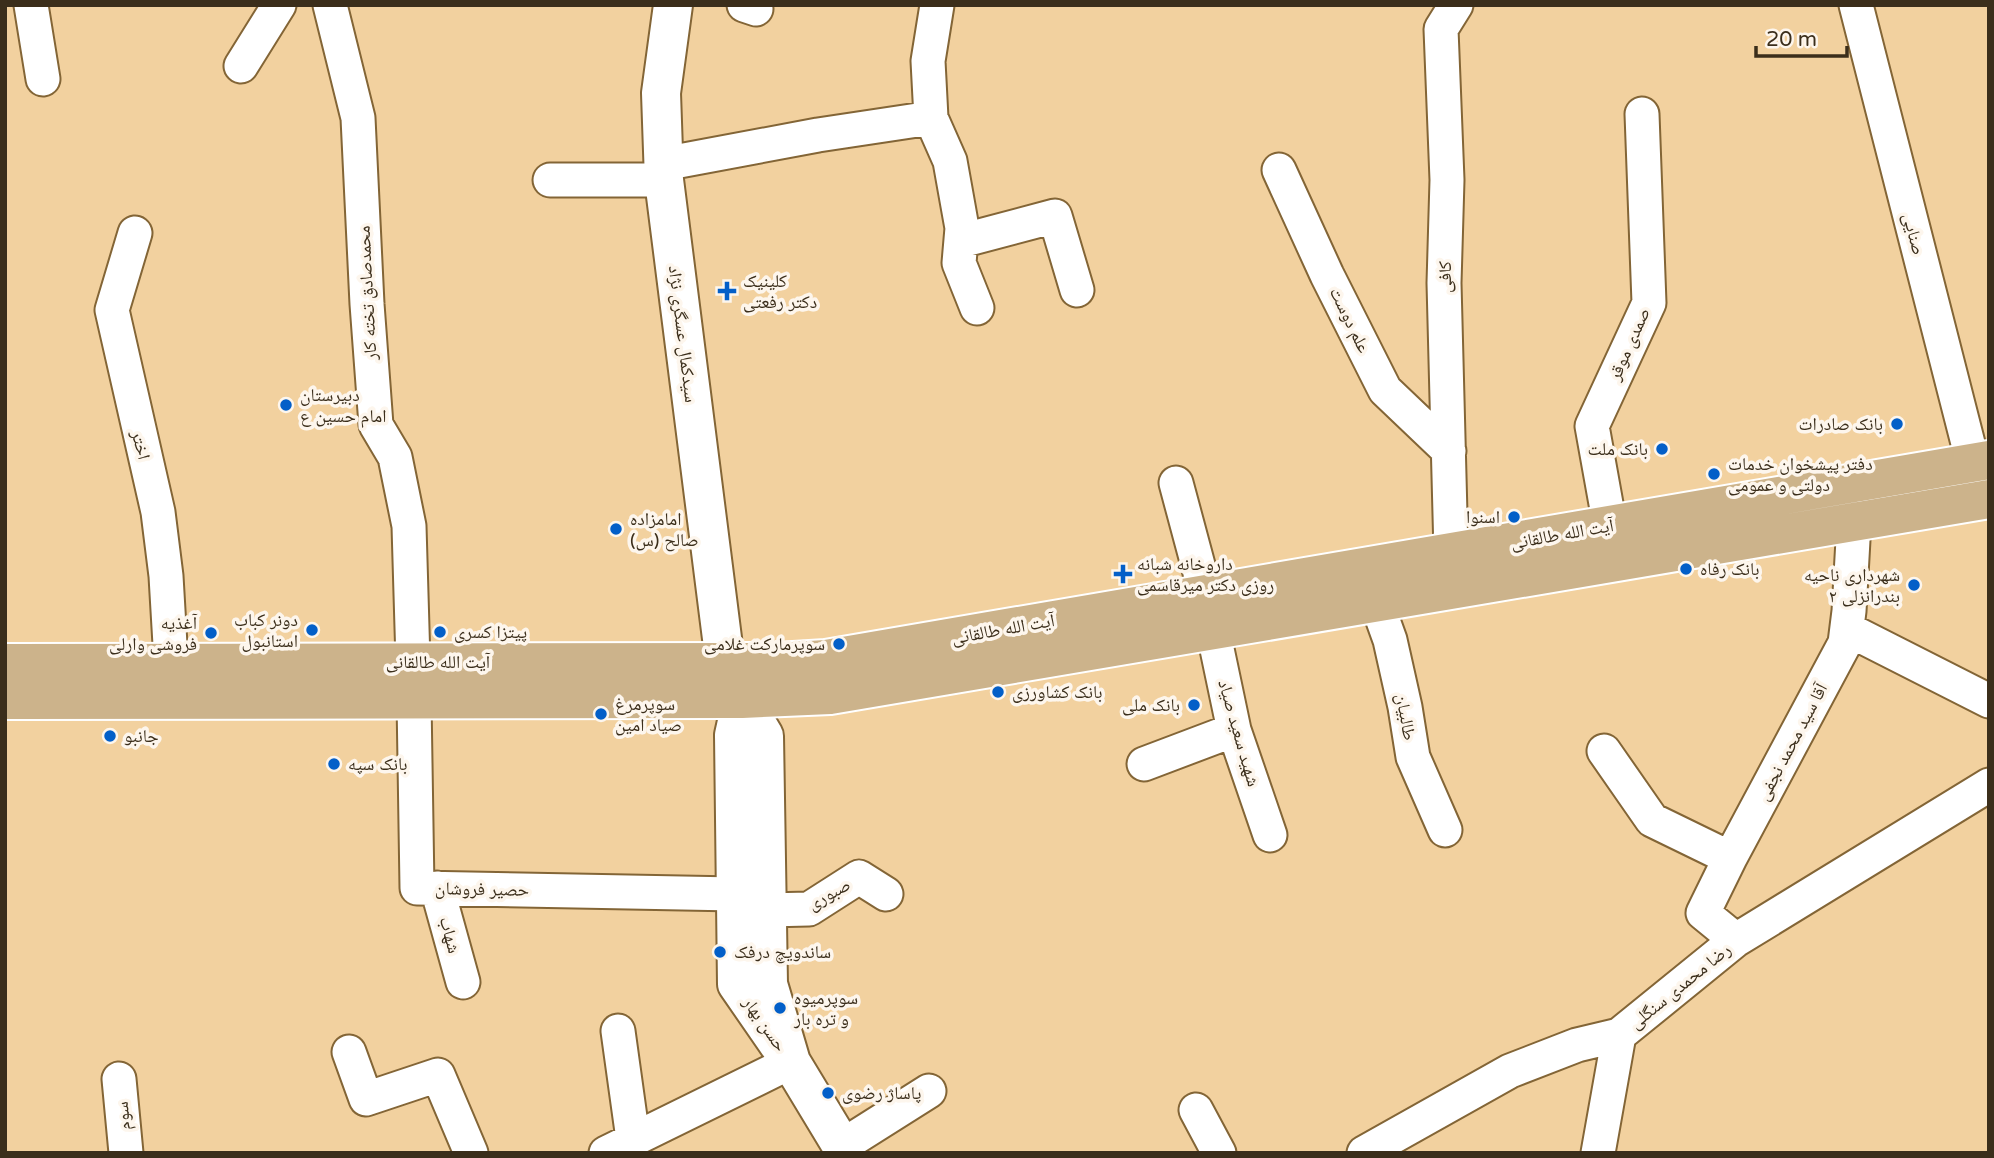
<svg xmlns="http://www.w3.org/2000/svg" width="1994" height="1158" font-family="'Varela Round','Noto Naskh Arabic',sans-serif">
<style>
.lines{fill:none;stroke-linecap:round;stroke-linejoin:round}
.minor-casing{stroke:#836536;stroke-width:37}
.tertiary-casing{stroke:#836536;stroke-width:42}
.primary-casing{stroke:#fff;stroke-width:42}
.minor{stroke:#fff;stroke-width:33}
.tertiary{stroke:#fff;stroke-width:38}
.primary{stroke:#ccb38b;stroke-width:38}
.poi-dot{fill:#035fc8;stroke:#fdf6ed;stroke-width:2.5}
.labels{text-anchor:middle;dominant-baseline:central;stroke-width:7;stroke-linejoin:round;paint-order:stroke}
.street-label{font-size:18px;fill:#3b2e1b;stroke:#fdf6ed}
.poi-label{font-size:18px;fill:#3b2e1b;stroke:#fdf6ed;text-anchor:start}
</style>
<rect width="100%" height="100%" fill="#f2d19f"/>
<g class="lines">
<g class="minor-casing">
<path id="minor" d="M31 5 43 79
M330 5 358 118 367 304 376 425 395 457 409 526 413 662
M744 5 756 9
M1856 5 1973 463
M241 66 279 5
M931 118 928 61 937 5
M663 164 818 135 931 118 950 161 962 228 959 263 977 308
M1279 170 1327 275 1385 390 1449 451
M550 180H664
M135 233 112 310 158 512 166 576 171 662
M961 241 1055 216 1077 290
M1176 483 1206 595
M1610 526 1592 426 1649 303 1642 114
M1451 553 1444 283 1447 180 1441 29 1456 5
M1376 601 1390 640 1405 707 1413 757 1445 830
M1847 629 1989 701
M1213 630 1234 730 1270 835
M414 700 417 888 736 894
M1604 751 1652 820 1730 858
M1144 764 1234 730
M437 888 463 982
M767 910 809 909 859 877 886 894
M1736 940 1703 913 1730 858 1845 643 1849 611 1854 522
M618 1031 633 1139
M349 1052 366 1099 438 1075 471 1153
M119 1079 126 1153
M1196 1110 1219 1153
M842 1146 929 1091
M606 1153 791 1062
M1364 1153 1510 1071 1577 1045 1619 1035
M1598 1153 1619 1035 1736 940 1989 785"/>
</g>
<g class="tertiary-casing">
<path id="tertiary" d="M673 5 661 93 664 180 725 662 742 699 764 736 768 984 791 1062
M742 699 734 735 737 984 791 1062 846 1153"/>
</g>
<g class="primary-casing">
<path id="primary" d="M5 663 777 662 826 659 1989 460
M5 700 742 699 830 695 1989 499"/>
</g>
<use href="#minor" class="minor"/>
<use href="#tertiary" class="tertiary"/>
<use href="#primary" class="primary"/>
</g>
<g class="poi-dot">
<path d="M723.5 280.5h7v7h7v7h-7v7h-7v-7h-7v-7h7z"/>
<circle cx="286" cy="405" r="7"/>
<circle cx="1897" cy="424" r="7"/>
<circle cx="1662" cy="449" r="7"/>
<circle cx="1714" cy="474" r="7"/>
<circle cx="1514" cy="517" r="7"/>
<circle cx="616" cy="529" r="7"/>
<circle cx="1686" cy="569" r="7"/>
<path d="M1119.5 563.5h7v7h7v7h-7v7h-7v-7h-7v-7h7z"/>
<circle cx="1914" cy="585" r="7"/>
<circle cx="312" cy="630" r="7"/>
<circle cx="440" cy="632" r="7"/>
<circle cx="211" cy="633" r="7"/>
<circle cx="839" cy="644" r="7"/>
<circle cx="998" cy="692" r="7"/>
<circle cx="1194" cy="705" r="7"/>
<circle cx="601" cy="714" r="7"/>
<circle cx="110" cy="736" r="7"/>
<circle cx="334" cy="764" r="7"/>
<circle cx="720" cy="952" r="7"/>
<circle cx="780" cy="1008" r="7"/>
<circle cx="828" cy="1093" r="7"/>
</g>
<g class="labels">
<g class="street-label">
<text transform="translate(1914 234) rotate(76)">صنایی</text>
<text transform="translate(1445 277) rotate(-90)">کافی</text>
<text transform="translate(367 293) rotate(-93)">محمدصادق تخته کار</text>
<text transform="translate(1350 320) rotate(64)">علم دوست</text>
<text transform="translate(683 334) rotate(83)">سیدکمال عسگری نژاد</text>
<text transform="translate(1629 344) rotate(-66)">صمدی موقر</text>
<text transform="translate(141 445) rotate(76)">اختر</text>
<text transform="translate(1562 534) rotate(-10)">آیت الله طالقانی</text>
<text transform="translate(1003 629) rotate(-10)">آیت الله طالقانی</text>
<text x="438" y="662">آیت الله طالقانی</text>
<text transform="translate(1406 717) rotate(80)">طالبیان</text>
<text transform="translate(1239 733) rotate(74)">شهید سعید صیاد</text>
<text transform="translate(1792 742) rotate(-62)">آقا سید محمد نجفی</text>
<text transform="translate(482 889) rotate(1)">حصیر فروشان</text>
<text transform="translate(829 894) rotate(-29)">صبوری</text>
<text transform="translate(450 935) rotate(75)">شهاب</text>
<text transform="translate(1680 986) rotate(-39)">رضا محمدی سنگلی</text>
<text transform="translate(765 1024) rotate(55)">حسن بهار</text>
<text transform="translate(123 1116) rotate(-96)">سوم</text>
</g>
<g class="poi-label">
<text x="743" y="281">کلینیک<tspan x="743" dy="21">دکتر رفعتی</tspan></text>
<text x="300" y="395">دبیرستان<tspan x="300" dy="21">امام حسین ع</tspan></text>
<text x="1883" y="424" text-anchor="end">بانک صادرات</text>
<text x="1648" y="449" text-anchor="end">بانک ملت</text>
<text x="1728" y="464">دفتر پیشخوان خدمات<tspan x="1728" dy="21">دولتی و عمومی</tspan></text>
<text x="1500" y="517" text-anchor="end">اسنوا</text>
<text x="630" y="519">امامزاده<tspan x="630" dy="21">صالح (س)</tspan></text>
<text x="1137" y="564">داروخانه شبانه<tspan x="1137" dy="21">روزی دکتر میرقاسمی</tspan></text>
<text x="1700" y="569">بانک رفاه</text>
<text x="1900" y="575" text-anchor="end">شهرداری ناحیه<tspan x="1900" dy="21">۲ بندرانزلی</tspan></text>
<text x="298" y="620" text-anchor="end">دونر کباب<tspan x="298" dy="21">استانبول</tspan></text>
<text x="197" y="623" text-anchor="end">آغذیه<tspan x="197" dy="21">فروشی وارلی</tspan></text>
<text x="454" y="632">پیتزا کسری</text>
<text x="825" y="644" text-anchor="end">سوپرمارکت غلامی</text>
<text x="1012" y="692">بانک کشاورزی</text>
<text x="615" y="704">سوپرمرغ<tspan x="615" dy="21">صیاد امین</tspan></text>
<text x="1180" y="705" text-anchor="end">بانک ملی</text>
<text x="124" y="736">جانبو</text>
<text x="348" y="764">بانک سپه</text>
<text x="734" y="952">ساندویچ درفک</text>
<text x="794" y="998">سوپرمیوه<tspan x="794" dy="21">و تره بار</tspan></text>
<text x="842" y="1093">پاساژ رضوی</text>
</g>
</g>
<rect width="1994" height="1158" fill="none" stroke="#3b2e1b" stroke-width="14"/>
<path d="M1756 46v10h91v-10" fill="none" stroke="#3b2e1b" stroke-width="3.5"/>
<text x="1766" y="46" font-size="21" fill="#3b2e1b" stroke="#fdf6ed" stroke-width="5" paint-order="stroke">20 m</text>
</svg>
